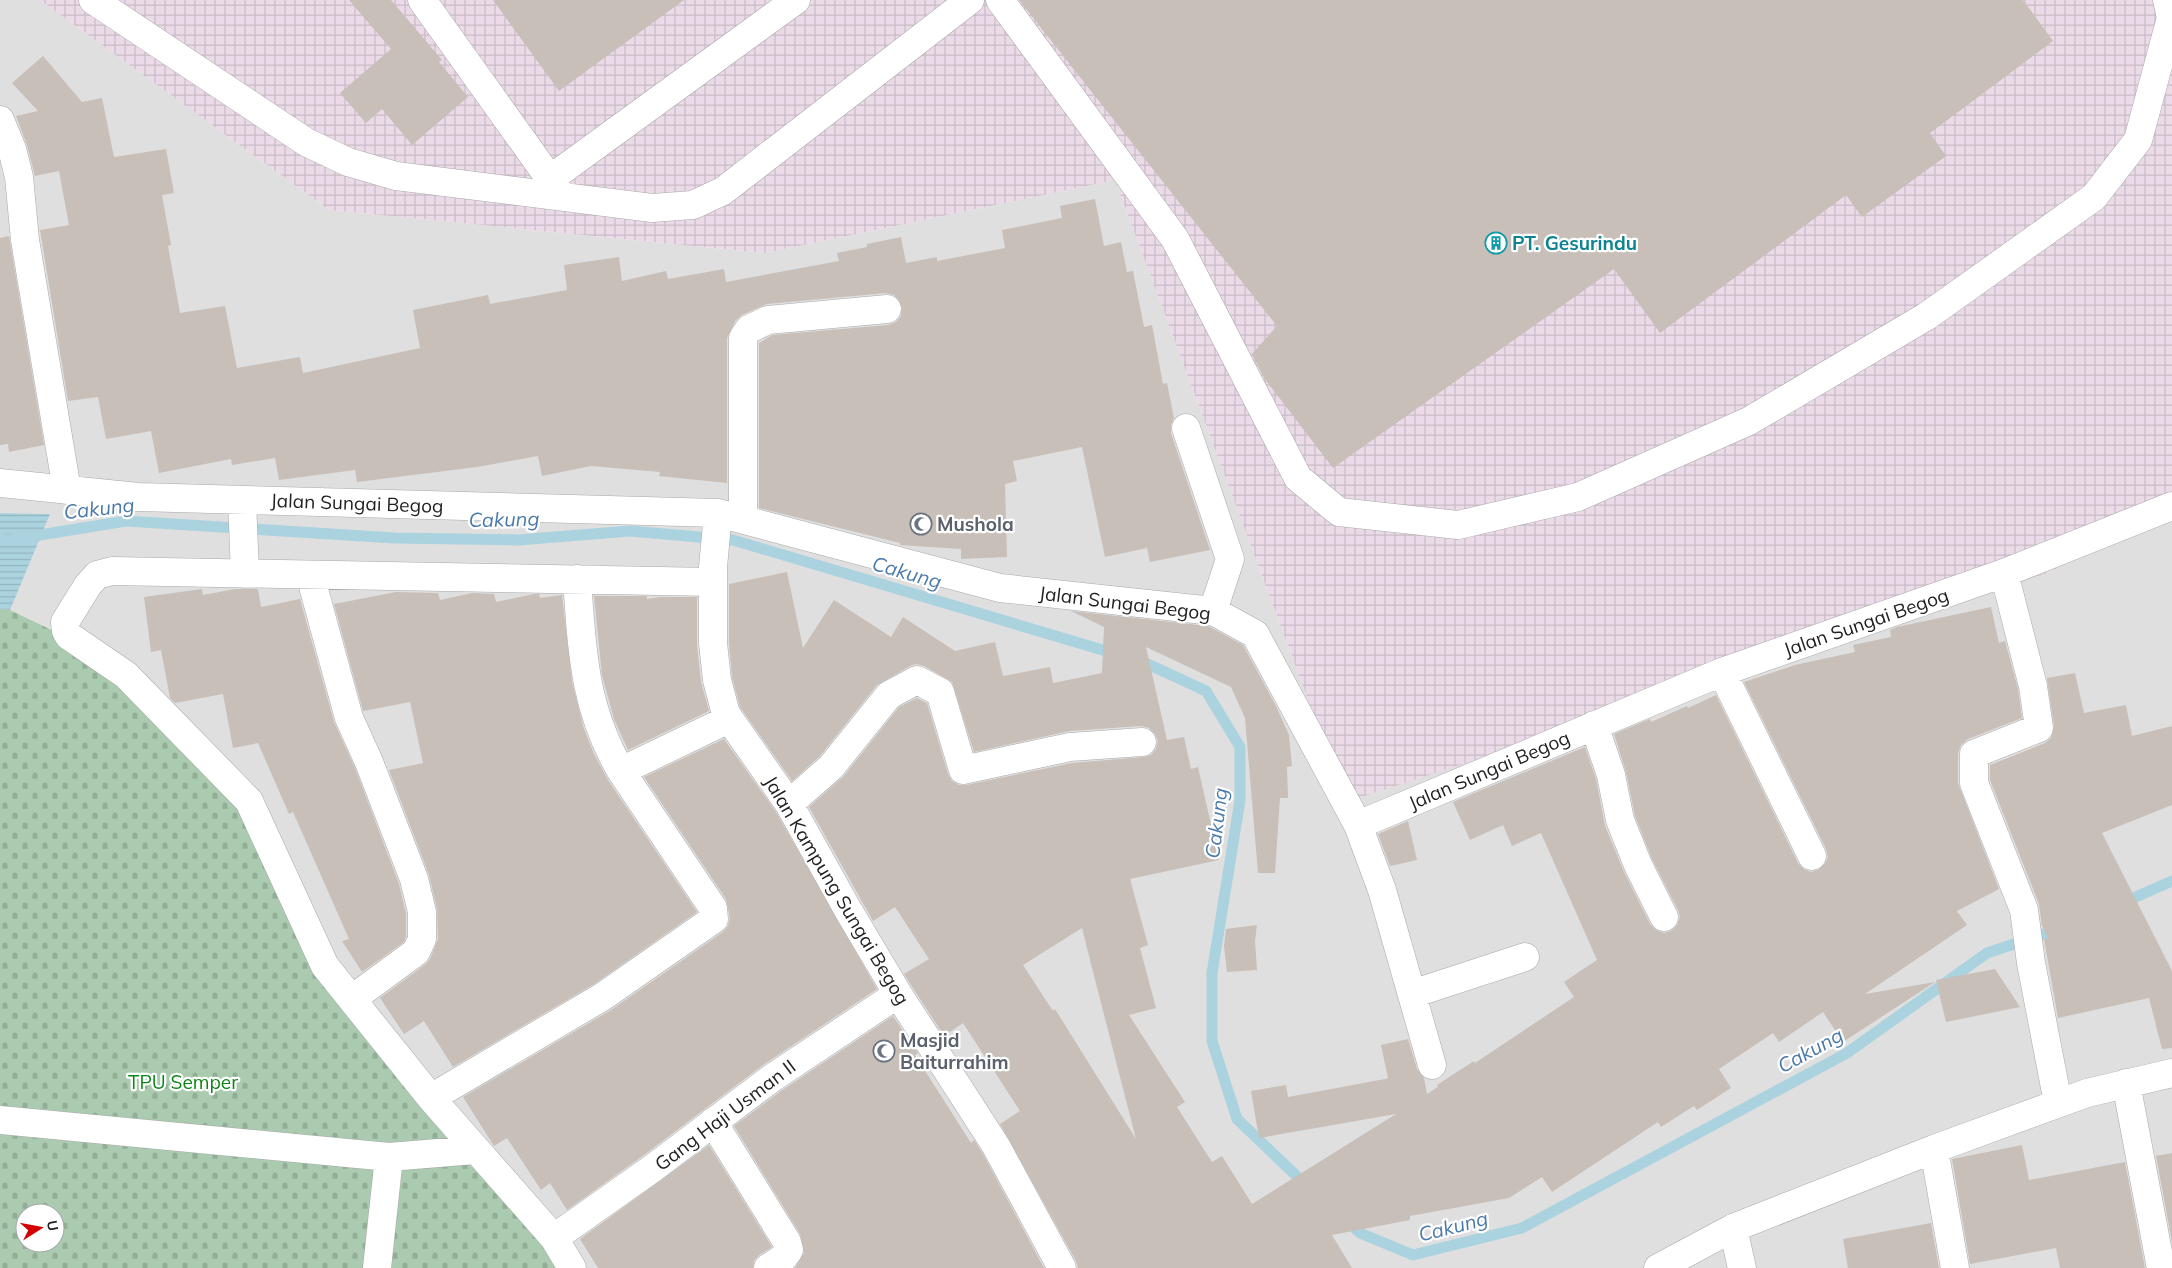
<svg xmlns="http://www.w3.org/2000/svg" width="2172" height="1268" font-family="Mulish,sans-serif">
<style>
.residential{fill:#e0dfdf}
.industrial{fill:url(#industrial-grid)}
.cemetery{fill:url(#cemetery-stones);fill-rule:evenodd}
.water{fill:url(#water-rules)}
.lines{fill:none;stroke-linecap:round;stroke-linejoin:round}
.stream{stroke:#aad3df;stroke-width:11}
.building{fill:#c7bfb8;fill-rule:evenodd}
.minor-casing{stroke:#a9a9a9;stroke-width:29}
.minor{stroke:#fff;stroke-width:28}
.labels{text-anchor:middle;dominant-baseline:central;stroke-width:4.5;stroke-linejoin:round;paint-order:stroke}
.culture-label{font-size:19px;font-weight:bold;fill:#0d838f;stroke:#fff;text-anchor:start}
.street-label{font-size:19px;fill:#222;stroke:#fff}
.worship-label{font-size:19px;font-weight:bold;fill:#5b616d;stroke:#fff;text-anchor:start}
.park-label{font-size:19px;fill:#0c8416;stroke:#fff}
.water-label{font-size:20px;font-style:italic;fill:#4a7aab;stroke:#fff}
</style>
<defs>
<pattern id="industrial-grid" width="8" height="8" patternUnits="userSpaceOnUse" patternTransform="scale(1.25)"><rect width="8" height="8" fill="#ebdbe8"/><path d="M0 4h8M4 0v8" fill="none" stroke="#c9bcc7"/></pattern>
<pattern id="cemetery-stones" width="16" height="16" patternUnits="userSpaceOnUse" patternTransform="scale(1.25)"><rect width="16" height="16" fill="#aacbaf"/><path d="M2 7V4a2 2 0 0 1 4 0v3zM10 15v-3a2 2 0 0 1 4 0v3z" fill="#92ae96"/></pattern>
<pattern id="water-rules" width="6" height="5" patternUnits="userSpaceOnUse" patternTransform="scale(1.25)"><rect width="6" height="5" fill="#aad3df"/><path d="M0 2.5h6" fill="none" stroke="#92b5bf"/></pattern>
</defs>
<rect width="100%" height="100%" fill="#f2efe9"/>
<path class="residential" d="M0 0H40L329 210 765 253 1115 180 1346 802 2172 513V1268H572L83 645 10 610 0 609Z"/>
<path class="industrial" d="M40 0H2172V513L2045 574 1346 802 1115 180 765 253 329 210Z"/>
<path class="cemetery" d="M0 609 10 610 83 645 249 801 325 966 572 1268H0ZM25 1213H55V1243H25Z"/>
<path class="water" d="M0 513 50 514 10 610 0 609Z"/>
<g class="lines">
<path class="stream" d="M0 539 9 540 126 521 394 538 518 540 630 531 733 540 1116 654
M1137 659 1206 691 1240 747V800L1212 973V1041L1237 1119 1307 1186
M2122 903 2172 881
M1347 1221 1360 1233 1413 1255 1522 1228 1847 1053 1987 953 2059 929"/>
</g>
<path class="building" d="M349 0H391L442 60 439 62 468 97 412 145 382 109 366 123 340 93 391 49Z
M493 0H684L559 91Z
M1019 0H2023L2053 41 1930 133 1946 156 1862 217 1846 195 1660 333 1614 269 1333 468 1264 378 1252 354 1277 326Z
M43 56 82 102 102 98 114 157 166 149 174 193 162 195 171 245 168 246 180 313 225 306 237 368 300 357 303 373 420 348 413 310 488 295 490 304 567 290 564 265 619 257 622 281 666 271 668 279 724 269 726 282 839 261 837 253 867 247V244L901 237 906 263 937 257V261L1005 248 1002 230 1062 218 1060 206 1095 199 1104 246 1121 242 1127 272 1133 271 1144 327 1152 325 1163 384 1167 383 1174 418 1171 425V433L1210 550 1150 562 1147 548 1105 557 1082 447 1013 461 1017 481 1005 484 1007 557 961 559V549L900 545V543L759 508V343L772 335 888 325 896 322 901 316 902 307 899 300 894 295 886 293 767 304 742 315 736 320 727 338V483L659 476 660 472 591 466 542 476 538 456 477 467 357 482 355 470 279 480 275 458 232 465 231 459 159 473 151 431 106 439 98 397 68 401 40 230 69 225 59 171 35 176 27 145 16 116 38 111 12 83Z
M9 236 44 445 9 452 8 444 0 445V238Z
M787 572 803 648 834 600 891 637 903 617 955 651 995 642 1003 676 1050 667 1053 683 1102 673 1104 627 1071 611 1208 626 1243 645 1276 706 1289 735 1292 766 1287 767 1288 798H1280L1275 873H1258L1245 718 1231 687 1146 647 1167 740 1184 737 1191 769 1198 767 1219 860 1130 879 1148 945 1140 948 1156 1008 1129 1015 1185 1102 1177 1107 1212 1162 1222 1156 1252 1204 1396 1114 1259 1138 1251 1091 1286 1085 1288 1097 1385 1079 1388 1078 1381 1045 1408 1039 1417 1069 1424 1078 1427 1094 1438 1087 1437 1085 1474 1061 1475 1063 1574 997 1564 982 1597 960 1541 833 1512 846 1503 825 1470 840 1453 802 1585 747 1596 779 1605 826 1624 872 1650 924 1656 930 1664 933 1671 931 1677 925 1680 917 1678 910 1652 859 1635 816 1626 772 1614 734 1650 719 1651 722 1687 706 1688 708 1716 695 1798 863 1804 869 1811 872 1818 870 1825 864 1828 857 1826 849 1744 682 1795 665 1855 652 1853 645 1891 637 1890 630 1897 627 1991 607 1999 643 2005 641 2018 689 2022 718 1968 739 1961 745 1958 754V783L1999 889 1957 911 1967 925 1865 994 1935 982 1843 1042 1823 1012 1779 1042 1773 1033 1719 1069 1731 1088 1697 1110 1694 1106 1661 1127 1658 1122 1552 1192 1542 1177 1509 1198 1410 1216V1220L1332 1235 1352 1268H1078L1076 1261 1000 1124 1020 1111 963 1023 944 1036 904 974 929 959 895 907 873 921 809 807 843 777 899 707 917 698 927 703 948 774 952 781 959 785H966L1072 763 1144 757 1151 755 1156 749 1158 741 1155 734 1149 728 1141 726 1069 731 974 752 952 682 924 666 916 664 910 666 877 685 820 756 792 781 740 707 732 677 729 642V584ZM1082 928 1092 968 1136 1139 1055 1009 1053 1011 1023 965Z
M202 589 203 595 235 589H258L261 607 300 599 334 722 355 768 399 884 406 914V936L404 942 362 972 342 941 349 939 293 812 289 814 258 743 233 748 223 694 175 703 170 698 161 650 151 652 144 597Z
M396 592 438 593 440 600 472 593 494 594 496 602 534 594H539L540 598 562 595 572 682 584 729 594 754 608 780 697 912 594 984 453 1067 424 1021 404 1034 380 998 426 964 430 959 438 939 437 909 429 875 389 770 423 763 410 702 363 711 334 604Z
M594 596H647V599L660 597H697V645L701 682 709 711 628 750 614 719 602 675Z
M2075 673 2084 713 2126 705 2132 736 2172 726V805L2102 833 2172 971V1048L2162 1049 2149 998 2058 1018 2044 939 2048 938 2042 926 2039 904 1990 780V765L2045 743 2051 738 2054 726 2047 678Z
M724 739 776 812 877 989 763 1065 644 1155 567 1210 550 1183 541 1190 507 1138 494 1146 463 1097 611 1010 723 932 728 926 730 918 726 899 644 777Z
M1408 821 1417 860 1390 866 1378 834Z
M1257 925 1255 941 1257 970 1227 972 1224 946 1226 929Z
M1995 969 2020 1007 1946 1022 1936 980Z
M893 1016 918 1053 915 1055 971 1143 974 1140 983 1154 1044 1268H795L804 1253 800 1234 734 1126 781 1091Z
M709 1145 772 1247 759 1255 754 1261 753 1268H598L580 1239Z
M2022 1145 2029 1180 2125 1162 2145 1268H2060L2056 1248 1970 1264 1952 1159Z
M2172 1153V1242L2156 1156Z
M1931 1223 1939 1268H1848L1843 1239Z"/>
<g class="lines">
<g class="minor-casing">
<path id="minor" d="M93 0 306 142 348 162 396 176 652 208 693 205 723 191 970 0
M422 0 560 193
M1000 0 1175 239 1298 478 1339 512 1458 525 1578 497 1749 421 1927 316 2094 197 2138 140 2171 18 2167 0
M0 120 12 149 19 177 25 240 67 490
M550 179 796 0
M1186 428 1230 559 1213 611
M0 483 138 497 718 513 1000 588 1213 611 1255 634 1358 825 1722 672 2004 573 2172 506
M242 500 245 574
M718 513 713 567V643L717 680 726 714 789 804 848 910 898 994 996 1146 1062 1268
M743 518V338L749 329 768 320 887 309
M2004 573 2033 686 2039 728 1974 754V783L2024 910 2031 963 2058 1103
M310 575 349 718 369 762 414 879 422 912V939L416 952 352 999
M577 579C582 651 584 708 621 771
M1722 672 1812 856
M1594 725 1611 775 1620 820 1638 865 1664 917
M789 804 831 767 889 695 917 680 940 692 963 770 1070 747 1142 742
M1358 825 1382 890 1432 1065
M1412 994 1525 957
M2126 1083 2161 1268
M431 1098 602 997 714 919 713 908 621 771 729 719
M0 1120 389 1157 377 1268
M713 1122 787 1242 789 1250 783 1258 768 1268
M1934 1149 1955 1268
M389 1157 475 1150
M1733 1228 1742 1268
M554 1238 653 1168 772 1078 898 994
M572 1268 554 1238 431 1098 325 966 249 801 126 675 69 636 66 631 65 622 88 585 97 575 112 571 713 582
M1658 1268 1733 1228 1934 1149 2087 1093 2172 1073"/>
</g>
<use href="#minor" class="minor"/>
</g>
<defs>
<g id="building-ring" transform="scale(1.125)"><circle r="9.5" fill="#fff" stroke="#0f9aa8" stroke-width="1.5"/><path d="M-4-6H4V6H1V3H-1V6H-4ZM-2.5-4.3h1.7v1.8h-1.7ZM.8-4.3h1.7v1.8H.8ZM-2.5-1h1.7V.8h-1.7ZM.8-1h1.7V.8H.8Z" fill="#0f9aa8"/></g>
<g id="mosque-ring" transform="scale(1.125)"><circle r="9.5" fill="#fff" stroke="#6b7280" stroke-width="1.5"/><path d="M3.5-4.9A6 6 0 1 0 3.5 4.9A5 5 0 1 1 3.5-4.9Z" fill="#6b7280"/></g>
</defs>
<g fill-rule="evenodd">
<use href="#building-ring" x="1496" y="243"/>
<use href="#mosque-ring" x="921" y="524"/>
<use href="#mosque-ring" x="884" y="1051"/>
</g>
<g class="labels">
<g class="culture-label">
<text x="1512" y="243">PT. Gesurindu</text>
</g>
<g class="street-label">
<text transform="translate(357 503) rotate(2)">Jalan Sungai Begog</text>
<text transform="translate(1125 603) rotate(7)">Jalan Sungai Begog</text>
<text transform="translate(1866 622) rotate(-19)">Jalan Sungai Begog</text>
<text transform="translate(1489 770) rotate(-23)">Jalan Sungai Begog</text>
<text transform="translate(837 890) rotate(59)">Jalan Kampung Sungai Begog</text>
<text transform="translate(725 1115) rotate(-37)">Gang Haji Usman II</text>
</g>
<g class="worship-label">
<text x="937" y="524">Mushola</text>
<text x="900" y="1040">Masjid<tspan x="900" dy="22">Baiturrahim</tspan></text>
</g>
<g class="park-label">
<text x="183" y="1082">TPU Semper</text>
</g>
<g class="water-label">
<text transform="translate(99 508) rotate(-6)">Cakung</text>
<text transform="translate(504 519) rotate(-1)">Cakung</text>
<text transform="translate(907 572) rotate(16)">Cakung</text>
<text transform="translate(1216 823) rotate(-83)">Cakung</text>
<text transform="translate(1810 1050) rotate(-29)">Cakung</text>
<text transform="translate(1453 1226) rotate(-14)">Cakung</text>
</g>
</g>
<g transform="translate(40 1228) rotate(79)"><circle r="24" fill="#ffffff" stroke="#a7a7a7"/>
<path d="M0-4L9 19L0 12L-9 19Z" fill="#d40000"/>
<text y="-8" font-size="14" font-weight="bold" text-anchor="middle" fill="#222222">U</text>
</g>
</svg>
